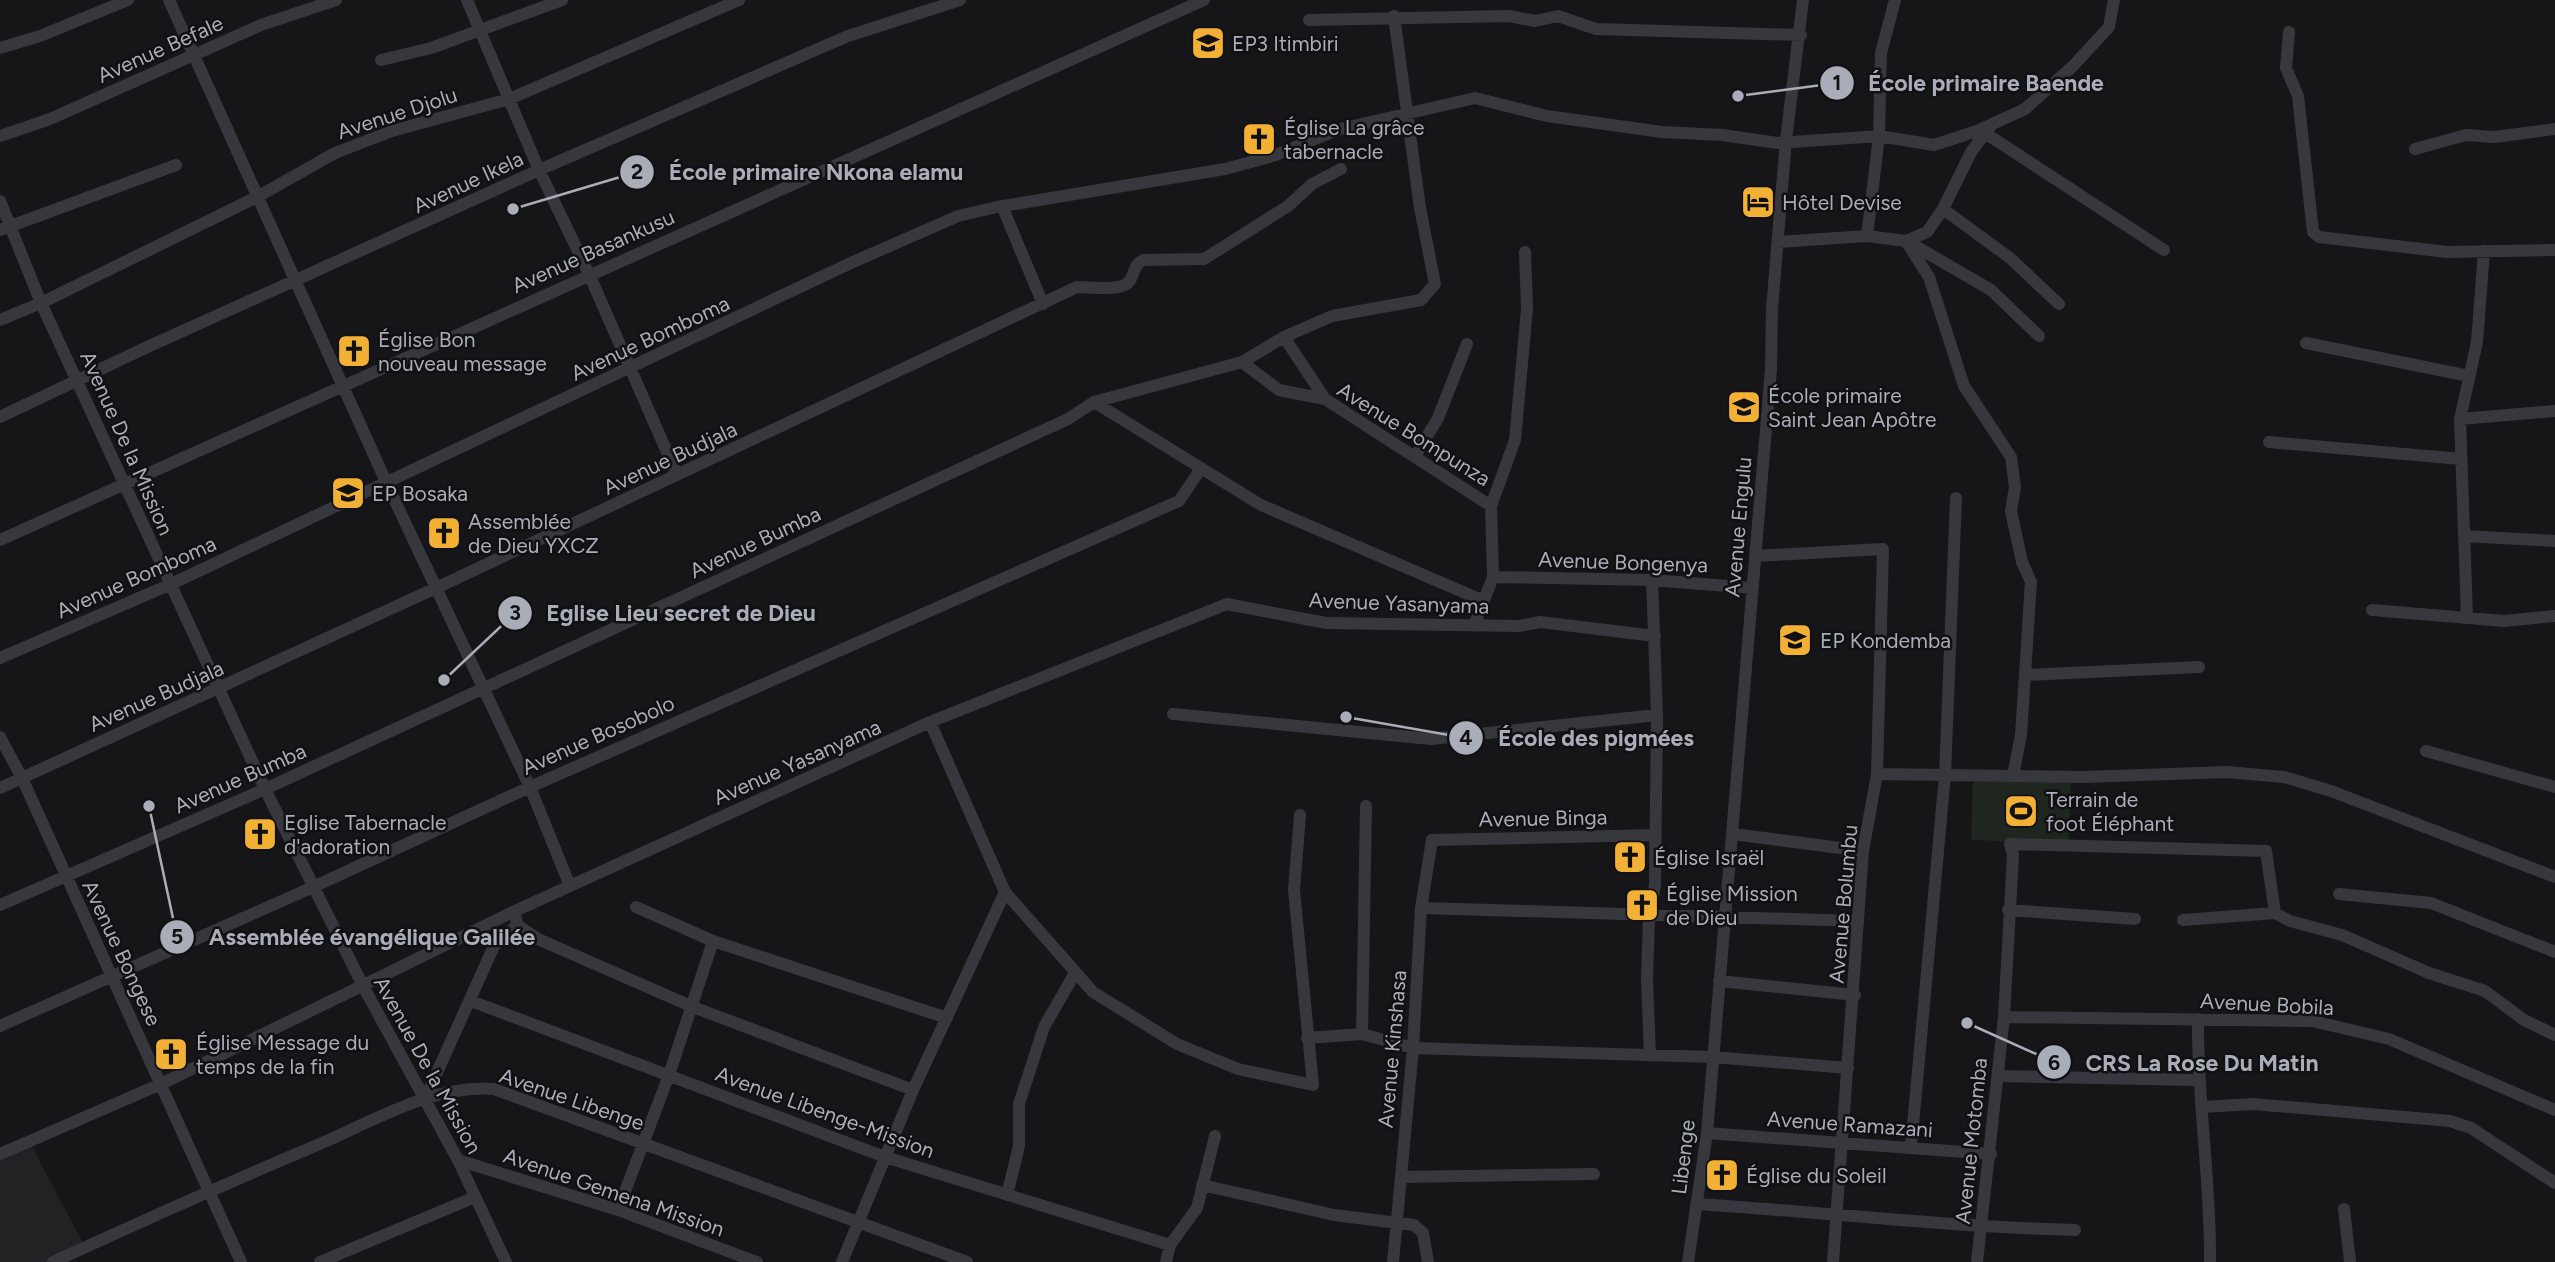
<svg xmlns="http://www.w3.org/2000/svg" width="2555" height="1262" font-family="Figtree,sans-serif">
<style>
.built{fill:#222225}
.green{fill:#1e261f}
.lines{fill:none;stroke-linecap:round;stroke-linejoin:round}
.minor{stroke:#37383d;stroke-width:12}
.labels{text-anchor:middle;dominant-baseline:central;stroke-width:5;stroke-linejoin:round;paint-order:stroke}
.poi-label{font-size:21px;fill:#a8adb8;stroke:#111113;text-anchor:start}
.street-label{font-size:21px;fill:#a8adb8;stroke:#111113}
.leader{fill:none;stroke:#a8adb8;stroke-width:2.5}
.callout-dot{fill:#a8adb8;stroke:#111113;stroke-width:2.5}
.mark-label{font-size:21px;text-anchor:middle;font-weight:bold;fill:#111}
.callout-label{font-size:23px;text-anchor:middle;font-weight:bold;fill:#a8adb8;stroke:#111113;stroke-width:5;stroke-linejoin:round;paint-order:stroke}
</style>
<rect width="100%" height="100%" fill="#161618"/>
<path class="built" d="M29 1141 85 1247 53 1262H0V1154Z"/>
<path class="green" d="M1973 779 2071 782 2069 844 1971 840Z"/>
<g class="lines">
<path class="minor" d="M169 0 387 484 530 787 570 886
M467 0 539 170 589 274 677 475
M1309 20 1509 16 1535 21 1558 16 1596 29 1801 35
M2289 32 2286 68 2298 96 2313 232 2319 237 2447 252 2555 250
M0 48 40 36 128 0
M381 60 431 48 562 0
M1985 133 2164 250
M0 136 50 119 261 25 336 0
M2415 149 2466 135 2494 137 2555 129
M0 201 41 303 265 789 363 986 458 1160 506 1262
M1002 206 1043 304
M1943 209 2010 258 2059 304
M0 230 176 165
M1867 236 1879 136 1881 53 1895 0
M1906 241 1929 277 1964 386 2011 457 2015 487 2011 511 2022 562 2031 582 2021 735 2013 776
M1778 242 1867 236 1906 241 1927 232 1943 209 1971 152 1990 127
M1910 243 1991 290 2039 336
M0 320 41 303 257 197 335 153 392 131 509 99 739 0
M1284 337 1325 399
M2306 343 2469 376
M1242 362 1279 390 1325 399 1491 506
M1094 402 1261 505 1484 601
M0 417 143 349 539 170 848 36 960 0
M2460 419 2555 411
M2269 442 2461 459
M1416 455 1438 418 1467 344
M2464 536 2555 541
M0 540 1204 0
M1755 556 1883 549 1877 774 1863 851 1833 1262
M1493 577 1652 580 1752 588
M2372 610 2504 621 2555 616
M2467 616 2460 419 2477 342 2484 251
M1474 626 1493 577 1491 506 1515 440 1527 309 1525 252
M0 658 169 585 853 262 958 216 997 207 1225 169 1273 156 1340 129 1475 98 1547 116 1662 132 1722 135 1778 143 1879 136 1934 145 1977 131 2025 109 2073 66 2109 27 2114 0
M2025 675 2199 667
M1173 714 1431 739 1657 715
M0 737 22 778 241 1262
M2426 751 2555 787
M1877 774 2084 777 2227 772 2284 777 2331 791 2555 877
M0 788 436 588 1077 287C1089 287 1119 291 1128 283 1135 275 1133 265 1143 260L1204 259 1288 206 1312 184 1341 169
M1366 806 1362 1034 1413 1048 1712 1057 1848 1068
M1733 834 1863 851
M1005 892 1093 992 1177 1044 1238 1069 1313 1085 1294 890 1300 815
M2339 894 2431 903 2555 952
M0 905 265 789 1068 419 1094 402 1242 362 1284 337 1332 316 1421 300 1435 284 1420 208 1394 16
M636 907 713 941 947 1018
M1421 908 1858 921
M2008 910 2135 919
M2183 920 2275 913 2290 921 2342 935 2429 973 2485 991 2524 1020 2555 1035
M517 925 538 939 693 1007 913 1090
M1719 981 1855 995
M471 1001 885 1157 1170 1245
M2004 1017 2312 1021 2389 1039 2555 1110
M2198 1019C2197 1100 2211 1181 2210 1262
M0 1026 313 887 530 787 1179 501 1200 470
M1307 1038 1362 1034
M1650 1056 1647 980 1649 916 1655 885 1657 715 1652 580
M1998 1076 2197 1080
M425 1099 494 946 517 925 516 918
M2203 1107 2253 1104 2450 1121 2471 1128 2555 1183
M1707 1133 1991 1154
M1911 1147 1945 775 1956 498
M0 1154 161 1084 515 911 930 722 1227 604 1326 623 1519 626 1540 622 1655 636
M458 1160 618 1210 757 1262
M1401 1177 1594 1174
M1202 1185 1334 1215 1414 1225 1423 1233 1428 1262
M1007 1195 1019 1146V1104L1044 1027 1075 973
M1696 1204C1823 1212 1949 1227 2075 1230
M2344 1209 2350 1262
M618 1210 669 1075 713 941
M53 1262C142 1221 232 1181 322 1143 375 1120 435 1084 494 1089L967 1262
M320 1262 475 1197
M842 1262 913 1090 1005 892 930 722
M1166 1262 1170 1245 1197 1208 1215 1136
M1393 1262 1413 1048 1421 908 1432 840 1655 835
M1688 1262 1707 1133 1771 369 1772 309 1786 140 1803 0
M1977 1262 2004 1017 2013 855 2010 844 2266 851 2275 913"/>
</g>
<defs>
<g id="school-square" transform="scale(1.75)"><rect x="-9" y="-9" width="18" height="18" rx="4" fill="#f2b134" stroke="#111113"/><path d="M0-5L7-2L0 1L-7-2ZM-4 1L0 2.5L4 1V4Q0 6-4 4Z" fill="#111"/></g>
<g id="church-square" transform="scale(1.75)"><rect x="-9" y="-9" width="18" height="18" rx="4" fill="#f2b134" stroke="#111113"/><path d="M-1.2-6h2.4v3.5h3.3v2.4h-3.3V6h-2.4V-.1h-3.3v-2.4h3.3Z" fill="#111"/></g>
<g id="hotel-square" transform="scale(1.75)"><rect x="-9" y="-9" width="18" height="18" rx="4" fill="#f2b134" stroke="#111113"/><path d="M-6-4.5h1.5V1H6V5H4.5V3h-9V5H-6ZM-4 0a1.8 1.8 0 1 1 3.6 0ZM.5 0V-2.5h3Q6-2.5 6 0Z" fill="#111"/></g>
<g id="stadium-square" transform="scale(1.75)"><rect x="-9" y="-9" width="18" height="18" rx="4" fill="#f2b134" stroke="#111113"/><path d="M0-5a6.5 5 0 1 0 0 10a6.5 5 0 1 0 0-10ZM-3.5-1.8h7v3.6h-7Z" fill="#111"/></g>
</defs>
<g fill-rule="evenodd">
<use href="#school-square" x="1208" y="43"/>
<use href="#church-square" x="1259" y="139"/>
<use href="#hotel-square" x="1758" y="202"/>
<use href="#church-square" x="354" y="351"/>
<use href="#school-square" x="1744" y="407"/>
<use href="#school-square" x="348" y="493"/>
<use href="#church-square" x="444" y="533"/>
<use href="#school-square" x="1795" y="640"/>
<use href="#stadium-square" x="2021" y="811"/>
<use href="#church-square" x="260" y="834"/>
<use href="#church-square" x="1630" y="857"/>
<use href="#church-square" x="1642" y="905"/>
<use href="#church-square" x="171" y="1054"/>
<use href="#church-square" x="1722" y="1175"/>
</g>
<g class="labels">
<g class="poi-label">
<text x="1232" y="43">EP3 Itimbiri</text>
<text x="1284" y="127">Église La grâce<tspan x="1284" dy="24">tabernacle</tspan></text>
<text x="1782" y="202">Hôtel Devise</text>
<text x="378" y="339">Église Bon<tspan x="378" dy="24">nouveau message</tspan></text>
<text x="1768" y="395">École primaire<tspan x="1768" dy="24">Saint Jean Apôtre</tspan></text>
<text x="372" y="493">EP Bosaka</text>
<text x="468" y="521">Assemblée<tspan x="468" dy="24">de Dieu YXCZ</tspan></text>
<text x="1820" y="640">EP Kondemba</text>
<text x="2046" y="799">Terrain de<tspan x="2046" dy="24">foot Éléphant</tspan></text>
<text x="284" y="822">Eglise Tabernacle<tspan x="284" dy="24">d'adoration</tspan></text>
<text x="1654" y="857">Église Israël</text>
<text x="1666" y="893">Église Mission<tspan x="1666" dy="24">de Dieu</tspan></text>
<text x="196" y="1042">Église Message du<tspan x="196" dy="24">temps de la fin</tspan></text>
<text x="1746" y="1175">Église du Soleil</text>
</g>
<g class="street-label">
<text transform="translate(160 49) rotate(-24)">Avenue Befale</text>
<text transform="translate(397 113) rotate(-18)">Avenue Djolu</text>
<text transform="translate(468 182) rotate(-25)">Avenue Ikela</text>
<text transform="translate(593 251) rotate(-24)">Avenue Basankusu</text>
<text transform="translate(650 338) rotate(-25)">Avenue Bomboma</text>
<text transform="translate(1414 434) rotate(32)">Avenue Bompunza</text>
<text transform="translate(127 443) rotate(66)">Avenue De la Mission</text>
<text transform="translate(670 458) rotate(-25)">Avenue Budjala</text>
<text transform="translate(1738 527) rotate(-85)">Avenue Engulu</text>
<text transform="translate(755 542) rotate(-25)">Avenue Bumba</text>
<text transform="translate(1623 562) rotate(2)">Avenue Bongenya</text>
<text transform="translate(136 577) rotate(-24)">Avenue Bomboma</text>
<text transform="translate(1399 603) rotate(2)">Avenue Yasanyama</text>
<text transform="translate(156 696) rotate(-24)">Avenue Budjala</text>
<text transform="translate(598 735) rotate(-24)">Avenue Bosobolo</text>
<text transform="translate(797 762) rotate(-24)">Avenue Yasanyama</text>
<text transform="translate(240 778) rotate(-24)">Avenue Bumba</text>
<text transform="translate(1543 818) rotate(-1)">Avenue Binga</text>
<text transform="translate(1843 904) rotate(-85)">Avenue Bolumbu</text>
<text transform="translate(122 953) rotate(65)">Avenue Bongese</text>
<text transform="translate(2267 1004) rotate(3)">Avenue Bobila</text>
<text transform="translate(1392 1049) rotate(-85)">Avenue Kinshasa</text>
<text transform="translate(428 1065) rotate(61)">Avenue De la Mission</text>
<text transform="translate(572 1099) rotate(19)">Avenue Libenge</text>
<text transform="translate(825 1112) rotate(20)">Avenue Libenge-Mission</text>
<text transform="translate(1850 1124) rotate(4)">Avenue Ramazani</text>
<text transform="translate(1971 1141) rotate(-84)">Avenue Motomba</text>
<text transform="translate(1683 1157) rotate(-83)">Libenge</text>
<text transform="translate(614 1192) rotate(19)">Avenue Gemena Mission</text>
</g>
</g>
<path class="leader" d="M1738 96L1837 83M513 209L637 172M444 680L515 613M1346 717L1466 738M149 806L177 937M1967 1023L2054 1062"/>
<g class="callout-dot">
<circle cx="1738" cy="96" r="7"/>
<circle cx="513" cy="209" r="7"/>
<circle cx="444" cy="680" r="7"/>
<circle cx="1346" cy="717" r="7"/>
<circle cx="149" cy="806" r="7"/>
<circle cx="1967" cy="1023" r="7"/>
<circle cx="1837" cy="83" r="18"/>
<circle cx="637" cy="172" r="18"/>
<circle cx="515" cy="613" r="18"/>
<circle cx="1466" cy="738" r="18"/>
<circle cx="177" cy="937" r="18"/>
<circle cx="2054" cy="1062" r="18"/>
</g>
<g class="mark-label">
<text x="1837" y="90">1</text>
<text x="637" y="179">2</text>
<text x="515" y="620">3</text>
<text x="1466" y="745">4</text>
<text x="177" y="944">5</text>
<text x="2054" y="1070">6</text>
</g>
<g class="callout-label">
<text x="1986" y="91">École primaire Baende</text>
<text x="816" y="180">École primaire Nkona elamu</text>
<text x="681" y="621">Eglise Lieu secret de Dieu</text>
<text x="1596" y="746">École des pigmées</text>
<text x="372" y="945">Assemblée évangélique Galilée</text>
<text x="2202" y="1071">CRS La Rose Du Matin</text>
</g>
</svg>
